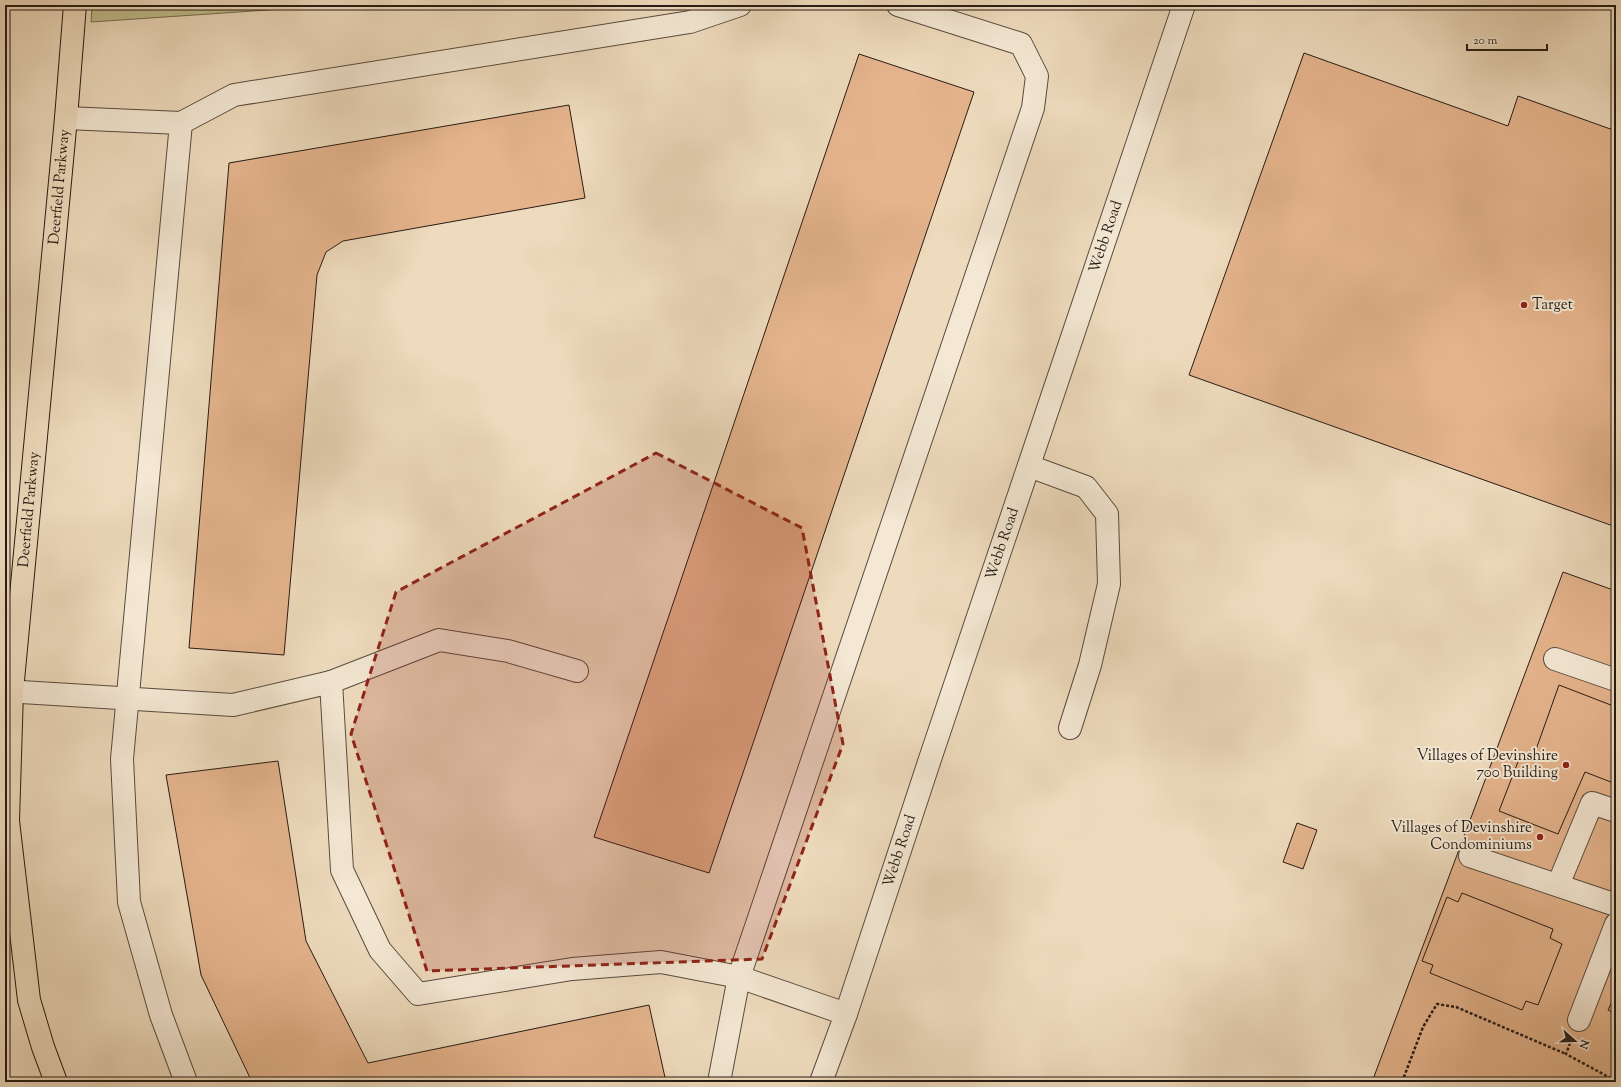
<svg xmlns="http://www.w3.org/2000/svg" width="1621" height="1087" font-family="'Sorts Mill Goudy',serif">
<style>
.green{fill:#c1bd8c;stroke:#746c50}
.building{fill:#e5b48d;stroke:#261b15}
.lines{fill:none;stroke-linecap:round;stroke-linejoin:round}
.minor-casing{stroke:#584b3f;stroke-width:24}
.major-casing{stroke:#261b15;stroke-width:24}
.path{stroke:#261b15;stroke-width:2.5;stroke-dasharray:3 2;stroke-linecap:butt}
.minor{stroke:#f4e8d4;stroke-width:22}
.major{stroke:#eedbbd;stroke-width:22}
.marked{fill:#8f2418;fill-opacity:0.2;stroke:#8f2418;stroke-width:3;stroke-dasharray:8 5;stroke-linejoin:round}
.poi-dot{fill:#8f2418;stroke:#f4e8d4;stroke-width:1.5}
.labels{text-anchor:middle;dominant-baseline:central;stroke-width:4;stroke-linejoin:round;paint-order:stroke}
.street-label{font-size:15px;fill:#261b15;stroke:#f4e8d4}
.poi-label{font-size:15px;fill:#261b15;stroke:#f4e8d4;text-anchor:end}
</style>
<rect width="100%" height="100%" fill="#eedbbd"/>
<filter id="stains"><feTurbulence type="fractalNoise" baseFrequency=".005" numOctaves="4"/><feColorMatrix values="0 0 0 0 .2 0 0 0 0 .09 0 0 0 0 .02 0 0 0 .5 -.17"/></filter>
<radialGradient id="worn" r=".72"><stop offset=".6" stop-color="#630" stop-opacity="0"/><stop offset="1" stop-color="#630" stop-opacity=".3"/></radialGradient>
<path class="green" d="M92 5H342L91 22Z"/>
<path class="building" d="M1304 53 1508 126 1518 96 1616 131V527L1189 375Z
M859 54 974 92 709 873 594 837Z
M569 105 585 198 343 241 326 252 317 275 284 655 189 648 229 163Z
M1563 572 1616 591V1082H1372Z
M1559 685 1616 707V784L1585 772 1558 834 1499 811 1521 754 1533 758Z
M278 761 306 941 368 1063 649 1005 666 1082H252L201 975 166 775Z
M1297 823 1317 830 1303 869 1283 862Z
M1462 893 1553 929 1550 938 1562 944 1538 1005 1526 1001 1522 1010 1430 973 1433 965 1422 961 1447 897 1458 902Z
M1616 993V1014L1608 1010Z
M1616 1027V1047L1611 1045Z"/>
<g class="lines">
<g class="minor-casing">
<g id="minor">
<path d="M66 118 181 123 234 95 690 22 740 5"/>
<path d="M181 123 122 759 129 902 161 1015 186 1082"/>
<path d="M1029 466 1086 487 1107 514 1109 584 1090 665 1070 728"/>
<path d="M1555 659 1616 680"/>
<path d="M331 682 439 640 508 651 577 671"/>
<path d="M5 691 233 705 331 682 342 870 380 950 418 994 572 969 661 962 739 977 846 1014"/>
<path d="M1470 856 1616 905"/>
<path d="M1558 885 1592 803 1616 811"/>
<path d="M1579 1020 1616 924"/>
<path d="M719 1082 739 977 1033 108 1037 76 1021 44 898 5"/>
<path id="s1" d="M821 1082 846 1014 930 759 1184 5"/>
</g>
</g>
<g class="major-casing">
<g id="major">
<path id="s2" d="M56 1082 43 1047 29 1000 8 821 12 691 66 118 75 5"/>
</g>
</g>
<path class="path" d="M1570 1043 1566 1054 1616 1081
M1402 1082 1423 1027 1437 1004 1456 1007 1566 1054"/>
<use href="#minor" class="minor"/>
<use href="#major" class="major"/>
</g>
<path class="marked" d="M656 453 802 528 843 744 762 959 427 971 351 734 396 592Z"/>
<g class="poi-dot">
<circle cx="1524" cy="305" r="4"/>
<circle cx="1566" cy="765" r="4"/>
<circle cx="1540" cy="837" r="4"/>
</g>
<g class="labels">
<g class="street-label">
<text stroke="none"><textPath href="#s2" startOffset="903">Deerfield Parkway</textPath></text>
<text stroke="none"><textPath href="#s1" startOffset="892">Webb Road</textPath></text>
<text stroke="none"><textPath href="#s2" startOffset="579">Deerfield Parkway</textPath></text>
<text stroke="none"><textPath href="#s1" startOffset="568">Webb Road</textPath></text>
<text stroke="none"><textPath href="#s1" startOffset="244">Webb Road</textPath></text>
</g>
<g class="poi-label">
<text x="1532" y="305" text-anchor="start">Target</text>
<text x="1558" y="756">Villages of Devinshire<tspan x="1558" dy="17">700 Building</tspan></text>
<text x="1532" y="828">Villages of Devinshire<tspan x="1532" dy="17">Condominiums</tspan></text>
</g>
</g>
<rect width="1621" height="1087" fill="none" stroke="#eedbbd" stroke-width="20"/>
<rect x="6" y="6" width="1609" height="1075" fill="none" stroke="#261b15" stroke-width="2"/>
<rect x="10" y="10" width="1601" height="1067" fill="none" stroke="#261b15"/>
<g transform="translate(1575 1041) rotate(110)" stroke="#f4e8d4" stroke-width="3" paint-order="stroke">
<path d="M0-3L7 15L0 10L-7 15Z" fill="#261b15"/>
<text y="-6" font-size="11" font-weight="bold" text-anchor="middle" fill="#261b15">N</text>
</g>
<path d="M1467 44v6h80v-6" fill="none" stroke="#261b15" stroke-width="2"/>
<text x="1473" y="44" font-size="12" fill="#261b15" stroke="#f4e8d4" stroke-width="3" paint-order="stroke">20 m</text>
<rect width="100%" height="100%" filter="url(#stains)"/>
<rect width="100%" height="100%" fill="url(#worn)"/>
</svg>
